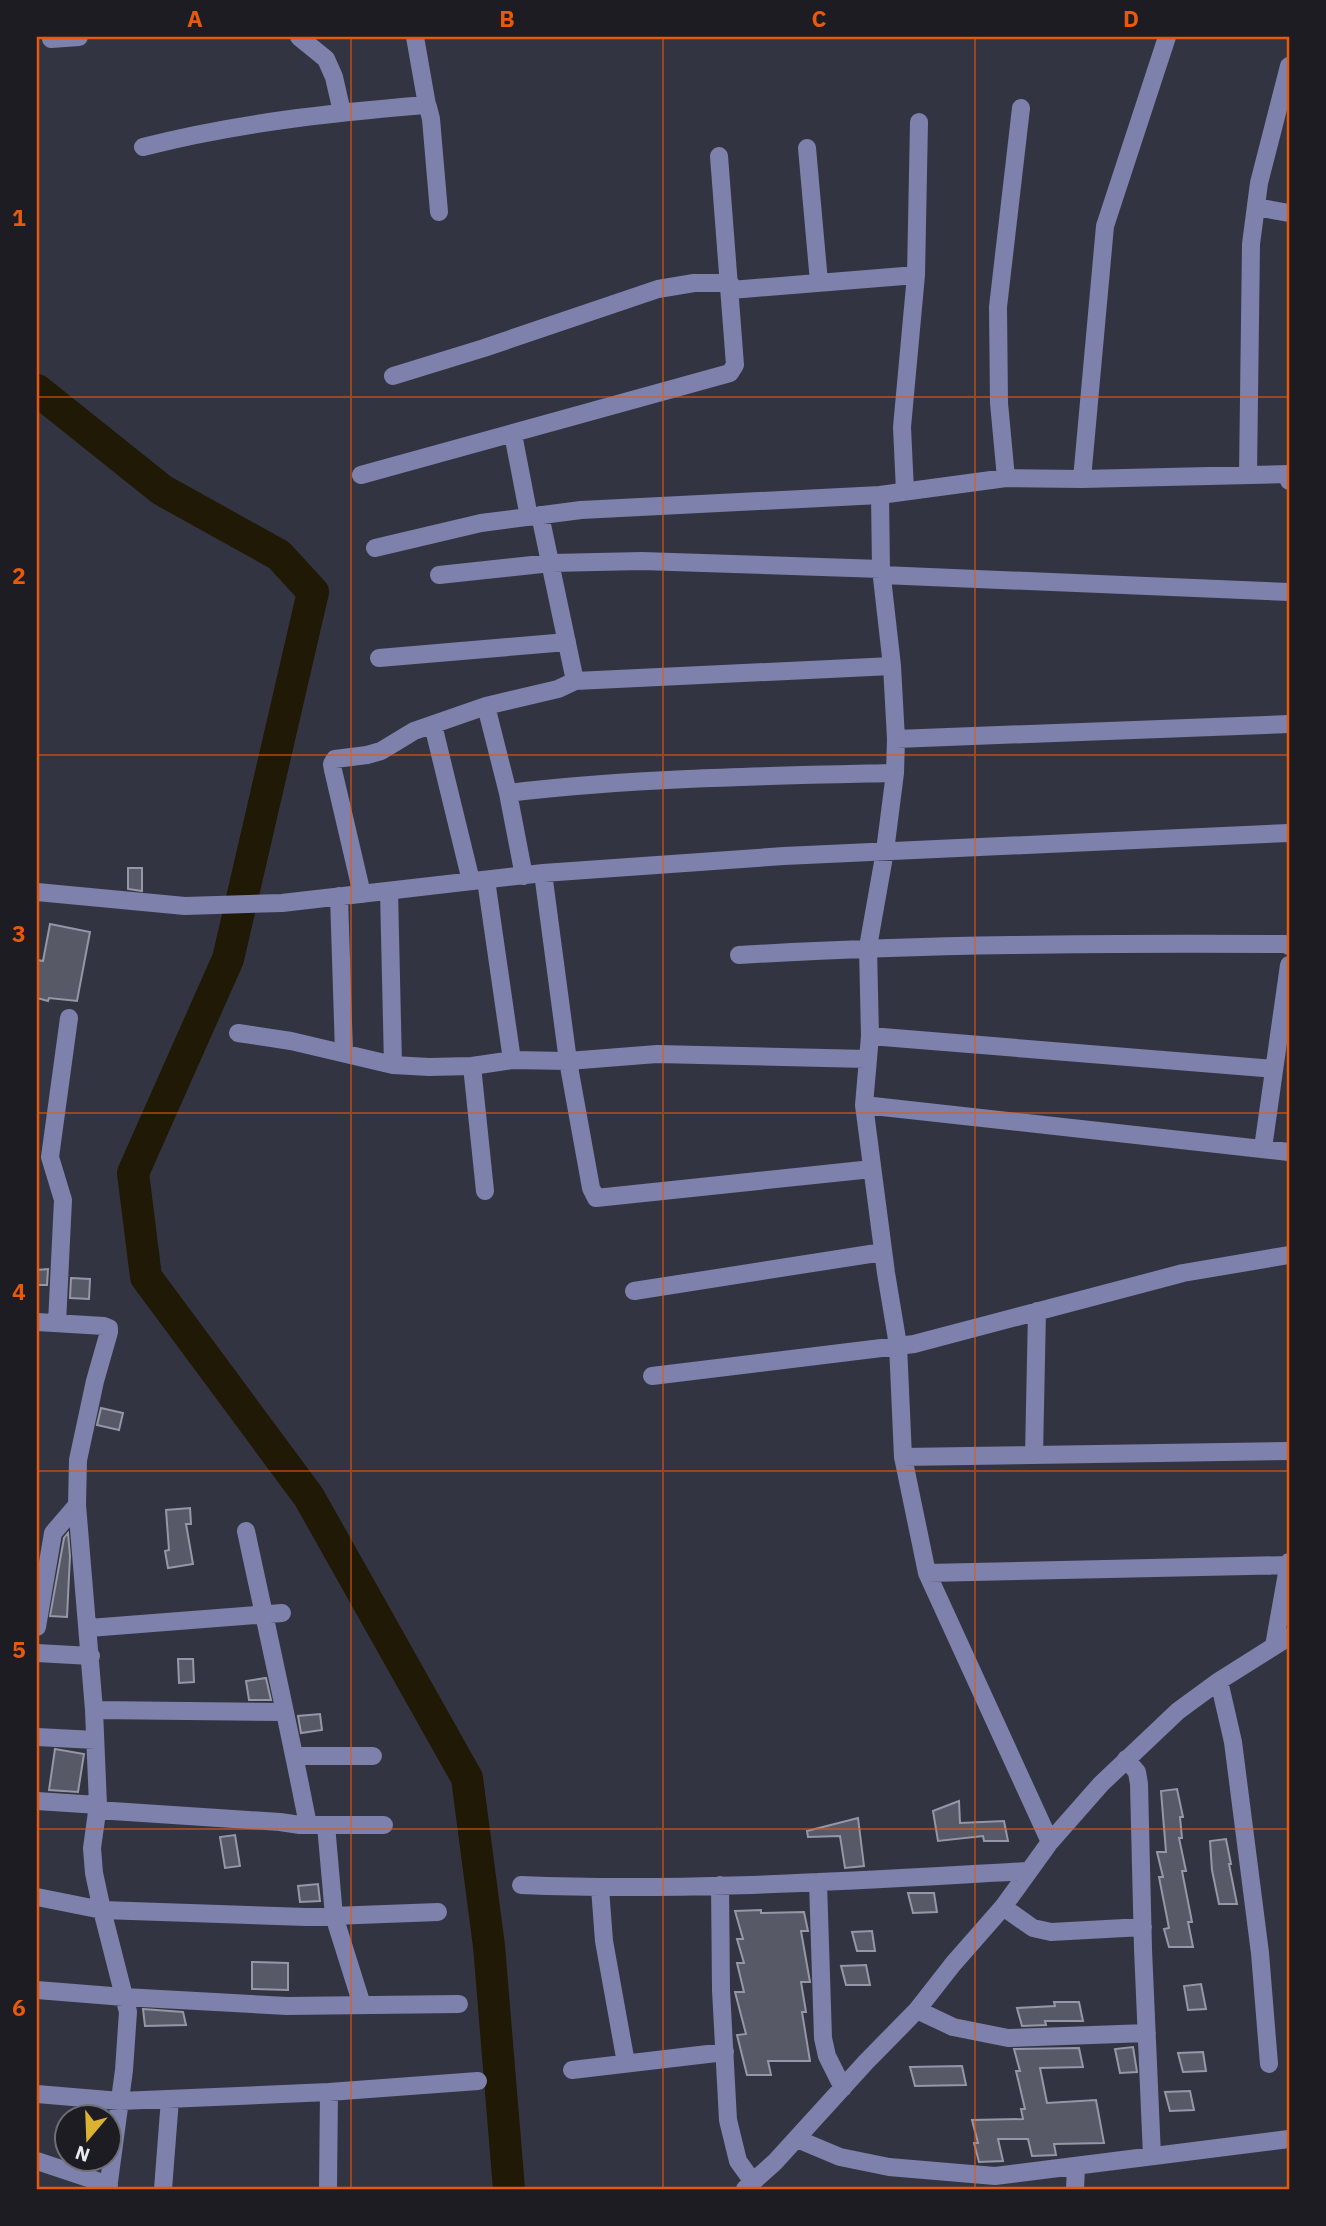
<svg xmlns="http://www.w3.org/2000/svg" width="1326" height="2226" font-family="'IBM Plex Sans',sans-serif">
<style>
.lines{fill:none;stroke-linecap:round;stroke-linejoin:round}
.river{stroke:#201906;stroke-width:32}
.building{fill:#575967;stroke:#9597a6;stroke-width:2}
.minor{stroke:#7d81ac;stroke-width:18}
.grid{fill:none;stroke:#e8590c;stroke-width:2;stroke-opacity:0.55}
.neatline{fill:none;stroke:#e8590c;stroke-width:2.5}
.grid-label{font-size:23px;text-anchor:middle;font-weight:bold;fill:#e8590c}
</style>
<rect width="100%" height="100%" fill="#333441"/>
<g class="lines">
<path class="river" d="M37 390 162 490 279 555 313 592 228 959 133 1173 146 1277 309 1497 467 1778 489 1946 509 2189"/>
</g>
<path class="building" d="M128 868H142V891L128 889Z
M50 924 90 932 77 1001 49 998 48 1001 37 998V960L43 961Z
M48 1269 47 1285H37V1270Z
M71 1278 90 1279 89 1299 70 1298Z
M101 1408 123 1413 119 1430 97 1425Z
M190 1508 191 1524H186L193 1564 168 1568 165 1551 169 1550 166 1510Z
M68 1533 70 1556 67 1617 50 1616 64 1538Z
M178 1659H193L194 1682 179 1683Z
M266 1678 271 1700H249L246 1681Z
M320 1714 322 1730 301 1733 298 1716Z
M55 1749 84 1754 78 1792 49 1790Z
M1177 1789 1183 1817H1180L1182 1838H1179L1186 1871H1182L1192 1922H1188L1193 1947H1169L1164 1929 1169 1928 1159 1877H1163L1157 1852H1166L1161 1791Z
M959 1801 960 1823 1004 1821 1008 1841H984L983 1836 938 1841 933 1811Z
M858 1818 864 1866 845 1868 840 1836 808 1837 807 1831Z
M235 1835 240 1866 225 1868 220 1837Z
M1226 1839 1231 1864H1229L1237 1904H1219L1212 1870 1210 1841Z
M318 1884 320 1901 300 1902 298 1886Z
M908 1893H934L937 1912 913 1913Z
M761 1910V1913L804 1912 808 1931H801L810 1982H801L806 2012H802L810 2061H768L771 2075H747L737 2035 746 2034 735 1992H744L737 1963H744L737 1939H743L735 1911Z
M872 1931 875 1951H857L852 1932Z
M252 1962 288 1963V1990L252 1989Z
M866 1965 870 1985H846L841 1966Z
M1201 1984 1206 2009 1188 2010 1184 1986Z
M1054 2002H1079L1083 2021H1045L1046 2025 1022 2026 1017 2008 1055 2006Z
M143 2009 183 2012 186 2025 145 2026Z
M1133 2047 1137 2072 1120 2073 1115 2049Z
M1079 2048 1083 2067 1040 2068 1047 2103 1096 2100 1104 2143 1054 2144 1056 2155 1032 2156 1028 2139H998L1003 2161 979 2162 974 2143H978L972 2120 1023 2119 1021 2109H1025L1016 2071H1020L1014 2049Z
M1203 2052 1206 2071 1183 2072 1178 2053Z
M962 2066 966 2085 915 2086 910 2067Z
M1190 2091 1194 2110 1170 2111 1165 2092Z"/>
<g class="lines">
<path class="minor" d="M299 37 326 59 334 77 342 112
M415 37 427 105
M51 39 79 37
M143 147C236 123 330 113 425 105L428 107 431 119 439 212
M807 148 819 282
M1256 207 1289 213
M731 290 916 275
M393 376 484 348 658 289 694 283H730
M513 434 529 517
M361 475 730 373 735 365 719 156
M1248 475 1251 244 1259 183 1289 66
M1006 478 999 403 998 307 1021 108
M1082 479 1105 226 1167 37
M905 491 902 427 916 275 919 122
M880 495 881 569 892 666 896 739 895 773 885 851 868 947 870 1036 864 1105 886 1273 898 1345 903 1457 927 1573 1050 1842
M540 515 575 681
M375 548 481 523 581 510 880 495 1006 478 1082 479 1289 474V481
M439 575 551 563 642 561 881 569
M882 575 1289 592
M379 658 567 642
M486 706 508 793 524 876
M433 725 471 881
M896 739 1289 724
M508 793C636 778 765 776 895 773
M543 873 568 1061 591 1188 596 1198 872 1169
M486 880 512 1060
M389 891 393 1065
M37 892 185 906 282 903 543 873 784 856 1289 833
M362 894 333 770 332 764 335 759 367 755 381 751 414 731 486 706 558 689 575 681 892 666
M339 896 344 1053
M739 955C921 944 1103 943 1285 944L1289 946
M238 1033 291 1041 393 1065 429 1067 472 1066 512 1060 568 1061 657 1054 867 1059
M870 1036 1274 1069
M472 1066 485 1191
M864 1105 1289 1152
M1263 1148 1289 965
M634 1291 883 1252
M37 1322 104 1326 109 1328V1332L95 1381 78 1460 77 1505 94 1710 98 1805 92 1848 94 1873 102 1910 128 2012 124 2070 108 2189
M57 1323 63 1200 50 1157 69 1018
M652 1376 914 1344 1183 1273 1289 1255
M1034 1455 1037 1311
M903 1457 1289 1451
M246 1531C267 1629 289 1727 308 1825
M927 1573 1289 1565
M37 1627 53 1533 77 1505
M89 1628 282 1613
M1274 1646 1289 1562
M37 1653 91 1656
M1219 1681 1233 1742 1260 1953 1269 2064
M94 1710 284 1712
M37 1737 95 1740
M295 1756H373
M1126 1759 1137 1772 1139 1784 1143 1949 1152 2156
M37 1801 98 1805
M97 1810 280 1822 300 1825H384
M326 1825 334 1916 362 2005
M818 1882 823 2038 827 2056 843 2088
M521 1885C690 1892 860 1880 1029 1871
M720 1885 721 1990 728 2120 738 2161 753 2182
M600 1888 604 1941 626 2063
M37 1897 102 1910 306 1917 438 1912
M1003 1907 1033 1928 1051 1932 1143 1927
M37 1990 124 1997 287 2006 459 2004
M917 2010 953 2027 1008 2038 1147 2033
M572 2070 725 2052
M37 2094 120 2101 329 2092 478 2081
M797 2139 840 2157 889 2167 995 2176 1289 2139
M37 2161 109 2185
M163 2189 170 2099
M328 2189 329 2092
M745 2189 775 2162 866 2062 917 2010 953 1964 1003 1907 1050 1842 1101 1784 1178 1711 1219 1681 1289 1637
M1075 2189 1076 2167"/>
</g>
<path class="grid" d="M351 37V2189M663 37V2189M975 37V2189M37 397H1289M37 755H1289M37 1113H1289M37 1471H1289M37 1829H1289"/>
<rect width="1326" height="2226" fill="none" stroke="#1c1c22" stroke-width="77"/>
<g transform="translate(88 2138) rotate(199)"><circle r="33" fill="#1c1c22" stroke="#6e6e75" stroke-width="2"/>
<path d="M0-5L12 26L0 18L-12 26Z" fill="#dcb233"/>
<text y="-10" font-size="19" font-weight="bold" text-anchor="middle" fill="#e9eaf2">N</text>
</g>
<rect x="38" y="38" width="1250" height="2150" class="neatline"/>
<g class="grid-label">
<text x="195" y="27">A</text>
<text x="507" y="27">B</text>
<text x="819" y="27">C</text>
<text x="1131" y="27">D</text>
<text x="19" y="226">1</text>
<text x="19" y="584">2</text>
<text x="19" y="942">3</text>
<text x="19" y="1300">4</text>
<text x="19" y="1658">5</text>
<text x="19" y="2016">6</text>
</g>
</svg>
